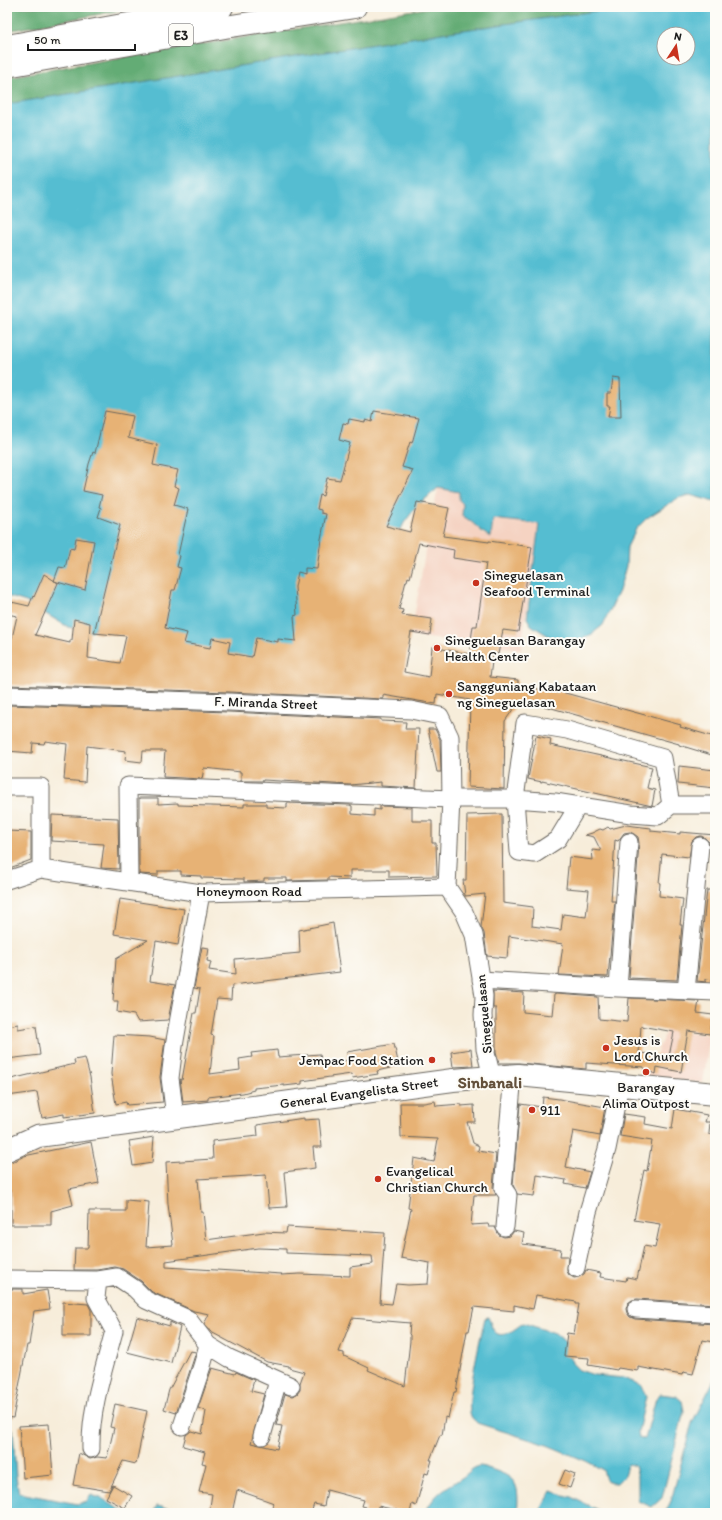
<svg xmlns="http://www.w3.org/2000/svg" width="722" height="1520" font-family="Itim,sans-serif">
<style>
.built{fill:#f5d3c2}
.forest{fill:#64ac74;stroke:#406448}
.water{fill:#54bdd1;stroke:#386c76;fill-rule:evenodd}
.building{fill:#e7b275;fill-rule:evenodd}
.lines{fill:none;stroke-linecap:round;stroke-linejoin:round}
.minor-casing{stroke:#69655e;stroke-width:19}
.secondary-casing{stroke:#69655e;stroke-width:24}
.motorway-casing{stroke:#69655e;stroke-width:24}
.minor{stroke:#fff;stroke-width:17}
.secondary{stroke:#fff;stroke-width:22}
.motorway{stroke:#fff;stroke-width:22}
.poi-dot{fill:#c8321e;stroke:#fdfcf7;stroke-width:1.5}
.labels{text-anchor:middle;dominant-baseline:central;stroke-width:4;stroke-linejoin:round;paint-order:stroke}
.shield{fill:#fdfcf7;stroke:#605f5e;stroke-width:1}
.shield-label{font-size:13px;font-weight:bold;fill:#1c1c1c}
.poi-label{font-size:14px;fill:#1c1c1c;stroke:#fdfcf7;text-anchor:start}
.street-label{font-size:14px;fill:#1c1c1c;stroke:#fdfcf7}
.quarter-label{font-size:16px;font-weight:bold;fill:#63503b;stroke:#fdfcf7}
</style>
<rect width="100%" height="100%" fill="#fdfcf7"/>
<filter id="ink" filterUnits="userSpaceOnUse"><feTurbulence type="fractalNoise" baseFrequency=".025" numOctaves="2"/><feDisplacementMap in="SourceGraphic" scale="8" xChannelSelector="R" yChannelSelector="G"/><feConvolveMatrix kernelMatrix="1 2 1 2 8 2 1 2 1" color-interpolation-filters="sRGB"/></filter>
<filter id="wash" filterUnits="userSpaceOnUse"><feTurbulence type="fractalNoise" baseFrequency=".012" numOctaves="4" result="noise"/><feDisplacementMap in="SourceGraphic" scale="16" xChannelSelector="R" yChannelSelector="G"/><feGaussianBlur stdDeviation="0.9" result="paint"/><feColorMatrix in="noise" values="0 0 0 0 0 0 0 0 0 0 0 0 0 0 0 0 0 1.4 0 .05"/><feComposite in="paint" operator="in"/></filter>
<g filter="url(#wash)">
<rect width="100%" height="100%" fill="#f7edda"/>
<path class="built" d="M438 488 459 492 471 519 483 534 491 537 493 519 539 524 521 649 411 636 426 547Z
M666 1031 710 1035 703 1083 646 1078Z"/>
<path class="forest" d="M7 7H140L7 31Z
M433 7H624L442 33 7 104V77L135 55Z"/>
<path class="water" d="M624 7H715V502L690 495 678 498 647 518 636 529 627 547 626 566 619 591 603 625 592 634 578 641 555 640 531 625 527 618 539 524 493 519 491 537C479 532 474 521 462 516L463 504 459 500V492L438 488 416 507 404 523 394 543 341 619 255 668 103 616 92 632 68 627 26 602 7 596V104L442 33ZM664 34H688V58H664Z
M488 1317C490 1321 492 1329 495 1332 503 1340 516 1328 523 1323L555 1333 563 1340 568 1345 572 1363 579 1370 594 1375 623 1378 641 1385 646 1397 638 1432 639 1438 645 1439 656 1398 660 1394 676 1396 682 1401 684 1411 662 1498 652 1507 638 1501V1477L635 1466 628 1464 624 1476 617 1483H611L606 1480 603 1470 586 1461 547 1445 477 1423C476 1421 472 1419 471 1416 465 1403 481 1335 485 1318Z
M715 1378V1513H665L671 1501 692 1423Z
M7 1429 13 1430 16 1477 19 1493 78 1504 87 1501 91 1495 103 1499 125 1513H7Z
M481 1466C512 1476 521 1477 517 1513H425C436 1491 445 1489 463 1477 470 1472 472 1467 481 1466Z
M551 1491 571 1497 604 1513H539Z
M157 1506 186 1512 187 1513H153Z"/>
<g id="blocks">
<path class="building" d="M613 378 620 379 621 417H608L610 406H607V393H611Z
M105 411 133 416 128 438 157 445 153 465 178 470 174 486 179 488 174 505 188 509 178 555 180 556 177 567 181 568 175 590H172L165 628 187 633 184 643 210 648 212 638 230 642 228 653 252 657 256 638 278 642V639L296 641 294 616 297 615 295 587 298 572 305 574V568L317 569 321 539 326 514 321 513V510L317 509 320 495 323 496 327 478 340 480 350 443 339 440 343 423 348 424 349 419 365 422V420L372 422 374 411 419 418 412 443 410 442 402 467 413 470 386 526 410 532 417 502 449 508 443 536 489 542V541L532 547 518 632 503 630 498 654H493L490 677 518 680V685L558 693V691L681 725 680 727 715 737V756L679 745V744L548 707 518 702 505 721 504 789 468 787 470 700 437 694 436 704 383 695V699L229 692 7 685V636L12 638 17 616 7 614V601L29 606 33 596 34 597 44 574 58 583 35 635 70 643V640H72L74 619 90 623 88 658 120 663 126 636 94 633 120 525 98 517 101 508 99 507 102 495 83 491 89 464 93 452 95 453ZM419 543 454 550 453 558 486 563 477 626H473L469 654 432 647 429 677 404 672 411 632 430 635 432 619 402 615 403 610 399 609 406 581H407L408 577 410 578Z
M76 538 94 541 85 590 54 581 59 567 65 568 70 548 74 549Z
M7 705 229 712 381 719V721L406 722 405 729H419L416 788 381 786V782L350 785 263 780V781H241V772L204 768 202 779 163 777 165 751H143L142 762 125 760 126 751 87 746 85 782 64 780 67 744 45 741 44 744 33 743 32 753 7 751Z
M428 729H435L440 739 441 772H437Z
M536 736 551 739 550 745 652 767 647 788 655 790 652 806 542 781V782L528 779Z
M679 766 715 770V788L678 784Z
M139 798H158V804L178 803V805L244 807V804H266V807L287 808V803L350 805 352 806V814L374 816V809L380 810V806L412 807V821H432V843H436L437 876 389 877V870H350V878L328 877V880L287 881V878H264V881L244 882V879L201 878V876L181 875V871H158V875L139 874Z
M502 814 503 903 533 907 532 926 561 930 563 914 586 917 589 890 566 888 569 857 593 860 592 850 601 851 594 837 585 835 592 833 600 829 603 830 608 827 610 829 626 825 651 828V831L680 834V832L715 835V848H710L709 842 705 838 701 836 696 837 692 841 689 857 662 854 659 883H660L659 896 683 899 680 925H682L677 980 629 978 639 843 638 837 634 834 630 832 624 833 618 841 615 840 611 901H615L608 977 559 975 563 944 509 936 507 958 487 956 484 933 481 927 485 894 465 896V895L463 880H466L467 815Z
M52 815 118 818 119 869 101 868 104 844 51 841Z
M7 831 31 832V860L7 869Z
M707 890H715V980L706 979V982L697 981Z
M120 899 184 909 178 945 156 941 150 981 175 985 168 1020 138 1022 134 1015 117 1012 118 1001H113L116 959 148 940 114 934Z
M333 923 340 972 232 985 231 1000 217 999 211 1035 214 1036 210 1074 240 1070 239 1059 252 1057 251 1053 277 1050 278 1057 320 1054 322 1066 348 1060 347 1052 394 1044 399 1066 377 1071 378 1074 352 1078 351 1074 302 1081V1084L284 1086V1085L254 1088V1090L243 1093 208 1097V1100L183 1102 180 1079 182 1080 194 1013H196L200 989 194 988 202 947 209 948 207 961 211 962 209 970 236 974 235 959 300 953 299 930Z
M493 991 524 993 523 1012 552 1015 554 995 556 994 598 997 599 1019 627 1022 629 998 699 1001 697 1013 713 1015 710 1034 688 1031 681 1072 657 1067 656 1074 644 1070V1067L586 1063V1069L519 1063H499L496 1053V1008H493ZM641 1026 674 1032 669 1056 639 1053Z
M18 1024V1029L36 1026 40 1055 7 1059V1026Z
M114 1035 150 1037 165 1040 160 1077 163 1102 127 1105 126 1102 116 1104 111 1074Z
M471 1049 473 1066 453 1067 451 1052Z
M85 1058 90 1077 95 1113 64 1117V1114L42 1118 37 1092 7 1096V1080L75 1064 74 1060Z
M543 1097 559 1099 605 1107 600 1136 573 1131 566 1167 590 1172 585 1188 565 1184 566 1180 537 1175 534 1196 517 1194 513 1185 520 1104 542 1107Z
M435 1101 436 1106 461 1104V1106L474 1105 475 1122H467L473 1143 479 1146 478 1151 496 1154 493 1187 496 1195H474L471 1225 488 1224 489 1227H495L499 1235 504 1237 510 1236 514 1231 524 1233 522 1244 561 1249 560 1256H568L567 1271 569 1275 574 1278 579 1277 584 1274 586 1270 601 1273 600 1277 626 1281 627 1277 637 1279 644 1246 655 1248 660 1224 634 1220 644 1170 647 1171 652 1141 620 1136 624 1114 646 1117 645 1124 672 1129 675 1109 707 1115 705 1122H710L709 1134 715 1135V1304L637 1299 632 1300 628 1303 626 1309 627 1313 630 1317 635 1319 715 1324V1342L702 1340 693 1374 683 1372 682 1375 638 1367V1371L618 1368 617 1370 588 1365 589 1358 564 1356 567 1333 574 1334 579 1304H576V1302L536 1295 533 1309 514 1305V1311L474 1307 469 1331H467L456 1392H454L448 1418 445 1417 442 1435H440L430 1460H432L428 1474 425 1473 416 1506 412 1504 410 1513 378 1506 377 1513H365L366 1507 362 1506 364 1500 327 1490 324 1506 314 1504 311 1513H272L274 1503 237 1490 232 1513H209L212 1494 199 1492 206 1464 202 1463 205 1452 183 1446 186 1435 191 1431 202 1434 206 1411 198 1408 212 1368 235 1374 236 1372 254 1380 251 1391 264 1394 251 1443 277 1449 282 1426 276 1425 285 1394 292 1396 297 1394 300 1390V1383L304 1372 289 1368V1366L267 1362 211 1332 204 1324 209 1314 194 1311 152 1292 141 1281 123 1269 115 1267 97 1270H74L75 1248H88L89 1211H126V1200L149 1202 146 1247 173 1245 168 1204 166 1162 213 1159 212 1141 258 1136 257 1125 304 1118V1120L319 1119 322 1147H313L315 1168 284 1172 287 1207 269 1208 266 1175 198 1179 201 1212H203L206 1240 264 1232 286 1233 287 1227 385 1233 380 1303 392 1304 396 1284 408 1285 428 1284 430 1263 401 1258 411 1209 408 1208 414 1158 434 1162 438 1139 401 1137 400 1103H424ZM258 1248 286 1249V1253L372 1256 373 1264 350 1267V1276L300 1274 281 1275 282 1274 166 1267V1261ZM352 1318 410 1323 409 1334 410 1335V1341L405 1386 368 1370 369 1368 344 1356V1353L339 1352Z
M154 1137 152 1163 133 1166 129 1141Z
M91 1142 99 1183 69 1189 73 1205 51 1211V1225H11V1191L7 1192V1162L15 1161 24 1156Z
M7 1289H23V1294L47 1290 50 1309 34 1311 29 1345H27L13 1418 7 1417Z
M63 1302 88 1304 91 1310V1336H63Z
M137 1317 170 1326V1322L180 1327 171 1363 127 1352Z
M190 1351 196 1352 176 1413 164 1409 169 1390Z
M115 1404 147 1411 136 1464 123 1461 109 1491 73 1485 79 1453 90 1459 97 1457 107 1458 114 1428 110 1427Z
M49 1424 53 1475 23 1478 19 1426Z
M565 1470 575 1474 570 1488 559 1484Z
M113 1485 132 1496 125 1508 106 1498Z"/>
</g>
</g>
<g filter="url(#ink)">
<use href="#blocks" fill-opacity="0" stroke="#69655e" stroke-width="1"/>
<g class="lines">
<g class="minor-casing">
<path id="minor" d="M7 695 229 702 411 710 440 716 450 737 451 799 447 887
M7 787H41V869
M578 806 558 839 535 854 519 852 515 799 525 723 567 730 663 758 671 805
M7 880 41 869 201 893 447 887
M129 881 128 786 451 799H515L555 802 631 814 658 816 671 805H715
M447 887 464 912 474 935 484 996 483 1015 485 1049 492 1077
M481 980 618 988 715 992
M618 988 629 842
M686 991 700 846
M175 1117 170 1078 174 1046 201 893
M505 1227 508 1195 503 1188 513 1075
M576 1268 588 1212 607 1149 620 1085
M7 1279 98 1280 117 1277 135 1289 146 1300 188 1319 208 1345 202 1366 182 1426
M636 1309 715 1314
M208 1345 229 1358 291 1386
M262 1436 278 1381
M91 1449C90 1409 104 1369 114 1331L96 1298 98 1280"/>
</g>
<g class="secondary-casing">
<path id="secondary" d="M7 1150 38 1136 453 1080 518 1075 715 1094"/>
</g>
<g class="motorway-casing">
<path id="motorway" d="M7 46 222 7
M7 66 225 27 355 7"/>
</g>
<use href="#minor" class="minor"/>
<use href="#secondary" class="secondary"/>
<use href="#motorway" class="motorway"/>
</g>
</g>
<g class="poi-dot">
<circle cx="476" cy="583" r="4"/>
<circle cx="437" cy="648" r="4"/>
<circle cx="449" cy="694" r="4"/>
<circle cx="606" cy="1048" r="4"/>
<circle cx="432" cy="1060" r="4"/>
<circle cx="646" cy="1072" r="4"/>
<circle cx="532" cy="1110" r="4"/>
<circle cx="378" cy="1179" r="4"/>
</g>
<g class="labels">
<rect class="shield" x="169" y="24" width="24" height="22" rx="3"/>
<g class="shield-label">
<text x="181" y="35">E3</text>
</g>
<g class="poi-label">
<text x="484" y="575">Sineguelasan<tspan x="484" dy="16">Seafood Terminal</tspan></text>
<text x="445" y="640">Sineguelasan Barangay<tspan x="445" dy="16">Health Center</tspan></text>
<text x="457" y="686">Sangguniang Kabataan<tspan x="457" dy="16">ng Sineguelasan</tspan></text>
<text x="614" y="1040">Jesus is<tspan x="614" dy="16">Lord Church</tspan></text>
<text x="424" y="1060" text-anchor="end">Jempac Food Station</text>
<text x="646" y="1087" text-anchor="middle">Barangay<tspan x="646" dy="16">Alima Outpost</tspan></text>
<text x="540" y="1110">911</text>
<text x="386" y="1171">Evangelical<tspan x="386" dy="16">Christian Church</tspan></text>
</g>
<g class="street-label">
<text transform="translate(266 703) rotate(2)">F. Miranda Street</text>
<text x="249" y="891">Honeymoon Road</text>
<text transform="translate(484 1014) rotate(-95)">Sineguelasan</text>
<text transform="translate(359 1093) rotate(-8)">General Evangelista Street</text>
</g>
<g class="quarter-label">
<text x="490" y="1082">Sinbanali</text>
</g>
</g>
<rect width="722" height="1520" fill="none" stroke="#fdfcf7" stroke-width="24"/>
<g transform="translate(676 46) rotate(12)"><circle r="19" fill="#fdfcf7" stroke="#a3a29f"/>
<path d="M0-3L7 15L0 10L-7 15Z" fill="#c8321e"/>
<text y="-6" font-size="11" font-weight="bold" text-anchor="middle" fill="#1c1c1c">N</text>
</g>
<path d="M28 44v6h107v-6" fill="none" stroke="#1c1c1c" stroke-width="2"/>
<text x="34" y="44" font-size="12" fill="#1c1c1c" stroke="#fdfcf7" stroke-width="3" paint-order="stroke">50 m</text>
</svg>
